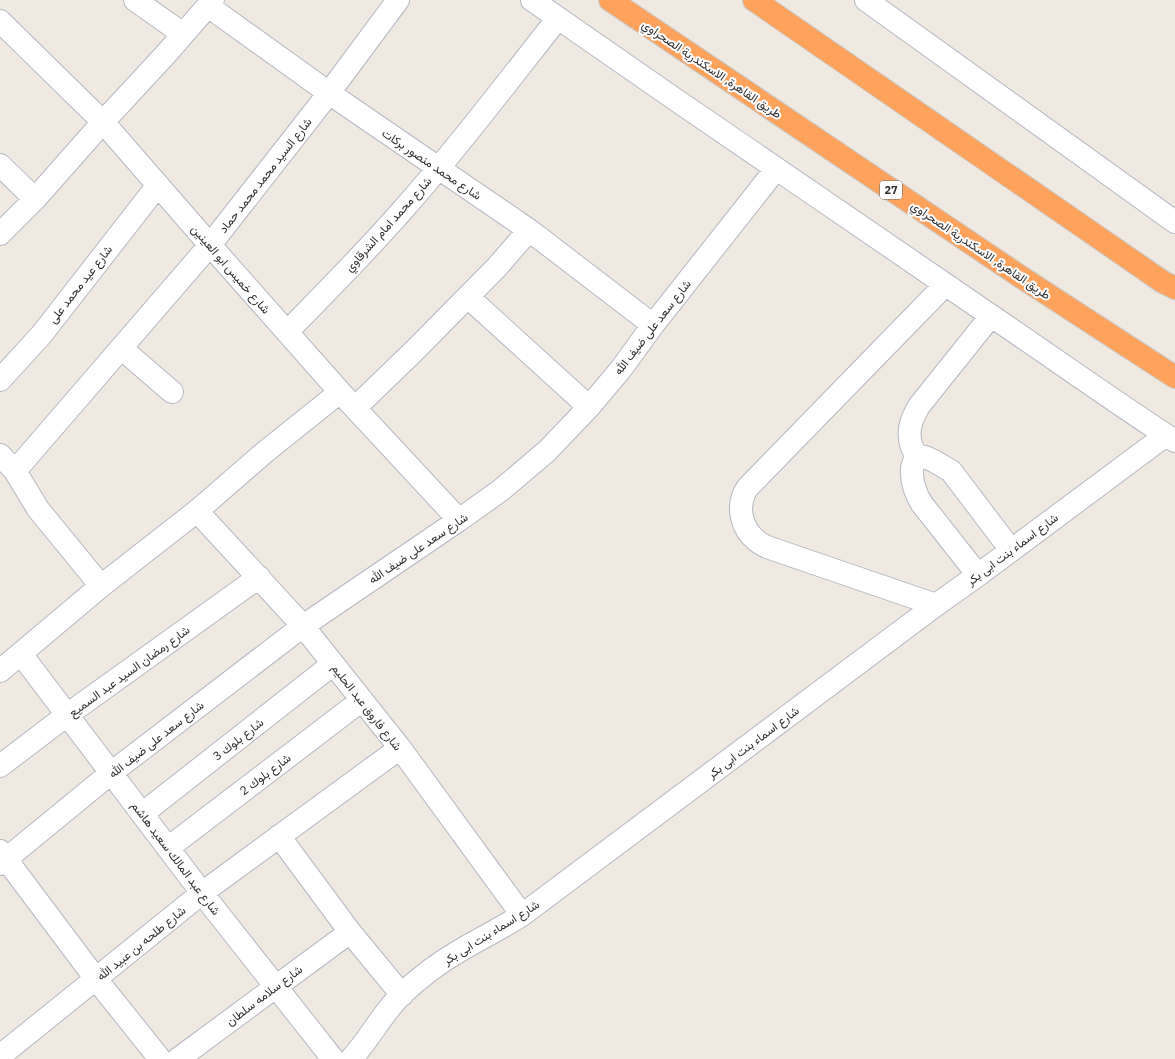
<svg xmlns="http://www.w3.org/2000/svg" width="1175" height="1059" font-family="'IBM Plex Sans',Vazirmatn,sans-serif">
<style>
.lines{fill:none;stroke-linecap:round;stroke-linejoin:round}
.minor-casing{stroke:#b4b7c1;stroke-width:24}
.highway-casing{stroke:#c9c9c9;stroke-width:24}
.minor{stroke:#fff;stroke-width:22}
.highway{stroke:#ffa35c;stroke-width:22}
.labels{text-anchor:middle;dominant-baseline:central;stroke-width:4;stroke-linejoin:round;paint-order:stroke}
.shield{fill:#fff;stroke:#6d6d6d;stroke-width:1}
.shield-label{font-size:11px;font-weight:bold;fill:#2e2e2e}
.street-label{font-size:12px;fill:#2e2e2e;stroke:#fff}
</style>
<rect width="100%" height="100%" fill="#efe9e1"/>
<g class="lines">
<g class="minor-casing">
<path id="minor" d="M135 0 183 34
M532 0C684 106 837 211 990 315 1052 357 1112 400 1175 441
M866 0 1175 222
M208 6 329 93 529 230 653 325
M0 21 103 122 210 245 340 392 459 520
M0 165 35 199
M0 234 35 199 103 122 166 54 213 0
M468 297 589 407
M287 332C325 293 364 254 400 213 455 151 506 84 558 18
M121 348 172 392
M0 380 42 334 158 185
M355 408 414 351 497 267 529 230
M0 455 15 471 38 509 101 586
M915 455 925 457 934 461 951 471 1011 550
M15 471 210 245 329 93 398 0
M197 511 303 626 400 748 522 915
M978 575 922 504C915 493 911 482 912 468 913 464 915 460 915 456 915 452 912 448 911 444 907 430 912 418 919 406L991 316
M936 605 767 547C763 545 759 543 756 540 743 530 737 510 744 494 745 491 748 487 751 484L945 285
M21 654 202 893 333 1059
M0 671 101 586 197 511 265 452 340 392
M0 766 67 715 259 577
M142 814 333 664
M279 836 350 932 402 995
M168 848 362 700
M0 851 96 979 160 1059
M0 864 111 773 303 626 459 520 501 490 547 451 589 407 621 369 653 325 776 169
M0 1056 202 893 400 748
M178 1059 350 932
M351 1059C370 1039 382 1013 402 994 420 977 440 962 461 950 481 938 502 928 522 915L936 605 978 575 1166 435"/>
</g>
<g class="highway-casing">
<path id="highway" d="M610 0 1021 277 1175 377
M754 0 1163 282 1175 288"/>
</g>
<use href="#minor" class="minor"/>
<use href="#highway" class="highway"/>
</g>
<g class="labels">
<rect class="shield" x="880" y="181" width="22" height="18" rx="3"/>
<g class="shield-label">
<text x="891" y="190">27</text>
</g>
<g class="street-label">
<text transform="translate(712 69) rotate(34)">طريق القاهرة, الاسكندرية الصحراوي</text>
<text transform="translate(432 164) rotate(34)">شارع محمد منصور بركات</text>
<text transform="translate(265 175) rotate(-52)">شارع السيد محمد محمد حماد</text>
<text transform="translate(388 224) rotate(-48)">شارع محمد امام الشرقاوي</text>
<text transform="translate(981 250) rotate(34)">طريق القاهرة, الاسكندرية الصحراوي</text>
<text transform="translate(231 269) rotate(49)">شارع خميس ابو العينين</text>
<text transform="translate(80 284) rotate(-52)">شارع عيد محمد على</text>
<text transform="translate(652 327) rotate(-52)">شارع سعد على ضيف الله</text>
<text transform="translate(418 548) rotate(-34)">شارع سعد على ضيف الله</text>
<text transform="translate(1012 549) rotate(-37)">شارع اسماء بنت ابى بكر</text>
<text transform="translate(129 671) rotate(-36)">شارع رمضان السيد عبد السميع</text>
<text transform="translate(367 707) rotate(52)">شارع فاروق عبد الحليم</text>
<text transform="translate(156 739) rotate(-38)">شارع سعد على ضيف الله</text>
<text transform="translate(238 739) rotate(-38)">شارع بلوك 3</text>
<text transform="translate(753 742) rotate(-37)">شارع اسماء بنت ابى بكر</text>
<text transform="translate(265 774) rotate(-37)">شارع بلوك 2</text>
<text transform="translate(176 858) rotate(53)">شارع عبد المالك سعيد هاشم</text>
<text transform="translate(491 932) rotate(-32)">شارع اسماء بنت ابى بكر</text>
<text transform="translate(141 943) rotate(-39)">شارع طلحه بن عبيد الله</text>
<text transform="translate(264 995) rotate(-37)">شارع سلامه سلطان</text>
</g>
</g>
</svg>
